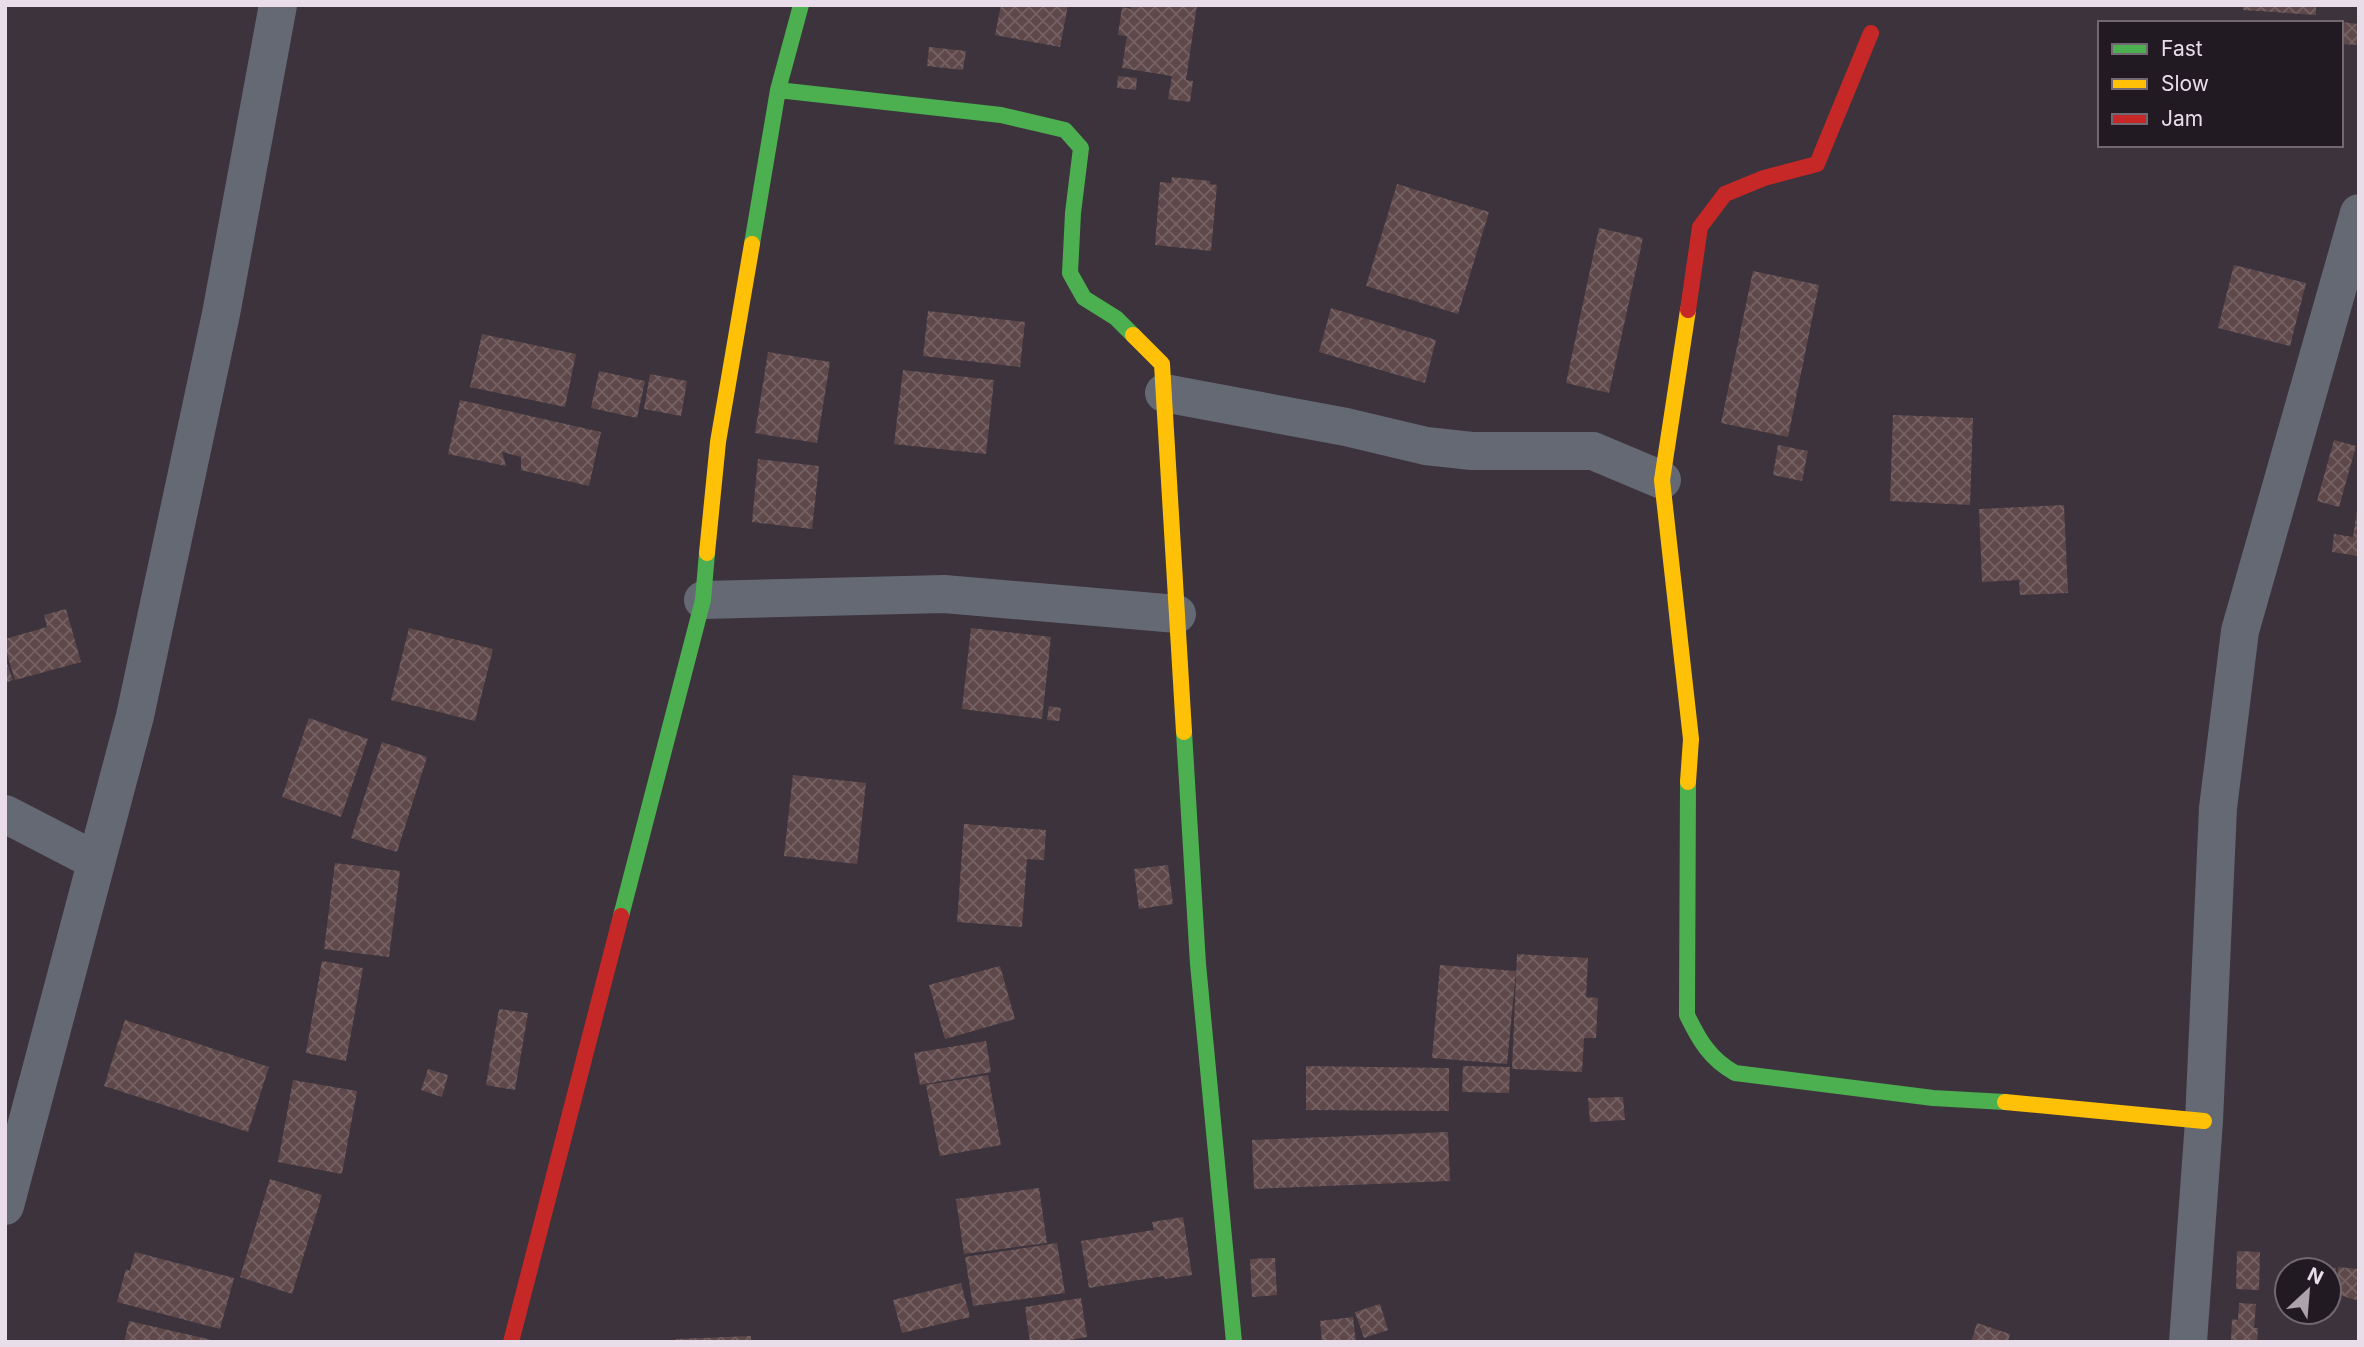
<svg xmlns="http://www.w3.org/2000/svg" width="2364" height="1347" font-family="Inter,sans-serif">
<style>
.building{fill:url(#building-cross-hatch)}
.lines{fill:none;stroke-linecap:round;stroke-linejoin:round}
.street{stroke:#646973;stroke-width:38}
.fast{stroke:#4caf50;stroke-width:16}
.slow{stroke:#ffc107;stroke-width:16}
.jam{stroke:#c62828;stroke-width:16}
</style>
<defs>
<pattern id="building-cross-hatch" width="8" height="8" patternUnits="userSpaceOnUse" patternTransform="scale(1.75)"><rect width="8" height="8" fill="#5e484a"/><path d="M0 0l8 8M0 8l8-8" fill="none" stroke="#756264"/></pattern>
</defs>
<rect width="100%" height="100%" fill="#3c333c"/>
<path class="building" d="M1001 5H1068L1060 47 995 35Z
M1131 5H1197L1186 80 1193 81 1190 102 1168 99 1172 76 1122 68 1127 36 1118 35 1122 7 1131 9Z
M2243 5H2316V15L2243 10Z
M2341 22 2359 24V45L2341 44Z
M929 47 966 51 963 70 927 66Z
M1118 76 1137 78 1136 90 1117 88Z
M1172 177 1210 181V184L1217 185 1211 251 1155 245 1160 182 1171 183Z
M1397 184 1489 212 1458 314 1366 286Z
M1599 228 1643 238 1609 393 1566 383Z
M2234 265 2306 283 2290 346 2218 328Z
M1753 271 1819 285 1788 437 1721 423Z
M1331 308 1436 340 1425 383 1319 352Z
M928 311 1025 322 1020 367 923 356Z
M482 334 576 354 565 407 470 387Z
M768 352 830 362 817 443 755 433Z
M903 370 994 380 986 454 894 444Z
M599 371 645 381 637 418 591 408Z
M650 374 687 381 681 416 644 409Z
M460 400 601 432 589 486 521 470V457L502 452 506 466 448 454Z
M1893 415 1973 418 1970 505 1890 501Z
M2334 440 2356 446 2339 507 2317 501Z
M1778 445 1808 451 1802 481 1773 475Z
M758 459 819 466 812 529 752 522Z
M2064 505 2068 593 2020 595 2019 580 1982 582 1979 509Z
M2357 510 2359 556 2332 552 2334 534 2353 537Z
M66 609 81 662 15 680 5 648V639L47 627 44 615Z
M409 628 493 649 475 721 391 700Z
M971 628 1051 637 1042 719 962 709Z
M5 658 13 680 5 683Z
M1049 706 1061 708 1059 721 1047 720Z
M309 718 368 739 341 817 282 797Z
M382 742 427 757 397 852 351 838Z
M793 775 866 783 857 864 784 856Z
M964 824 1046 830 1044 860 1027 859 1022 927 957 922Z
M335 863 400 871 389 957 324 949Z
M1168 865 1173 904 1139 909 1134 869Z
M1517 954 1588 958 1586 997 1598 998 1596 1038H1584L1582 1072 1512 1069Z
M322 961 363 968 346 1061 306 1053Z
M1440 965 1516 971 1507 1064 1432 1058Z
M1000 966 1015 1019 945 1039 929 985Z
M499 1009 528 1013 515 1090 486 1085Z
M125 1020 269 1067 248 1132 104 1086Z
M986 1041 991 1072 920 1085 914 1053Z
M1306 1066 1449 1068V1111L1306 1110Z
M1463 1066 1510 1067 1509 1093 1462 1092Z
M428 1069 448 1075 442 1097 421 1090Z
M988 1075 1001 1145 940 1156 926 1085Z
M293 1080 357 1091 342 1174 278 1162Z
M1623 1097 1625 1120 1590 1122 1588 1098Z
M1448 1132 1450 1181 1254 1189 1252 1140Z
M270 1179 322 1195 292 1294 240 1277Z
M1039 1188 1047 1243 964 1254 956 1199Z
M1183 1217 1192 1275 1165 1279 1164 1276 1089 1288 1081 1241 1154 1230 1152 1222Z
M1057 1243 1065 1293 973 1306 965 1257Z
M2237 1251 2260 1252 2259 1290 2236 1289Z
M135 1252 234 1278 220 1329 117 1302 126 1269 130 1271Z
M1275 1258 1277 1295 1252 1297 1250 1259Z
M2305 1264 2336 1268 2332 1290 2329 1289V1270H2304Z
M2338 1267 2359 1269V1301L2337 1294Z
M961 1283 970 1317 902 1333 893 1300Z
M1081 1298 1087 1337 1058 1342H1030L1025 1307Z
M2239 1303 2256 1304 2254 1328H2258L2257 1342H2231L2232 1319 2238 1320Z
M1380 1304 1388 1330 1364 1338 1355 1312Z
M1353 1317 1356 1342H1322L1320 1321Z
M129 1321 212 1340V1342H124Z
M1977 1323 2010 1334 2008 1342H1971Z
M751 1336V1342H676V1339Z"/>
<g class="lines">
<path class="street" d="M1164 393 1346 427 1426 446 1472 451H1593L1662 480
M703 600 944 594 1177 614
M5 814 96 861
M5 1206 135 716 221 314 278 5
M2188 1342 2204 1121 2218 808 2240 631 2359 213"/>
<path class="fast" d="M778 90 1001 115 1065 130 1081 148 1073 213 1070 273 1084 298 1116 318 1133 335
M752 244 778 90 801 5
M1184 732 1198 964 1234 1342
M1688 782 1687 1015C1699 1040 1710 1059 1735 1073L1933 1098 2005 1102
M621 916 703 600 707 553"/>
<path class="slow" d="M1688 310 1662 480 1691 739 1688 782
M1133 335 1162 364 1184 732
M707 553 718 442 752 244
M2005 1102 2204 1121"/>
<path class="jam" d="M1688 310 1700 227 1725 194 1764 178 1817 164 1871 33
M511 1342 621 916"/>
</g>
<rect width="2364" height="1347" fill="none" stroke="#e8dde8" stroke-width="14"/>
<rect x="2098" y="21" width="245" height="126" fill="#211a22" stroke="#716871" stroke-width="2"/>
<rect x="2112" y="44" width="35" height="10" fill="#4caf50" stroke="#716871" stroke-width="2"/>
<text x="2161" y="56" font-size="21" fill="#e8dde8">Fast</text>
<rect x="2112" y="79" width="35" height="10" fill="#ffc107" stroke="#716871" stroke-width="2"/>
<text x="2161" y="91" font-size="21" fill="#e8dde8">Slow</text>
<rect x="2112" y="114" width="35" height="10" fill="#c62828" stroke="#716871" stroke-width="2"/>
<text x="2161" y="126" font-size="21" fill="#e8dde8">Jam</text>
<g transform="translate(2308 1291) rotate(26)"><circle r="33" fill="#211a22" stroke="#716871" stroke-width="2"/>
<path d="M0-5L12 26L0 18L-12 26Z" fill="#aca2ac"/>
<text y="-10" font-size="19" font-weight="bold" text-anchor="middle" fill="#e8dde8">N</text>
</g>
</svg>
